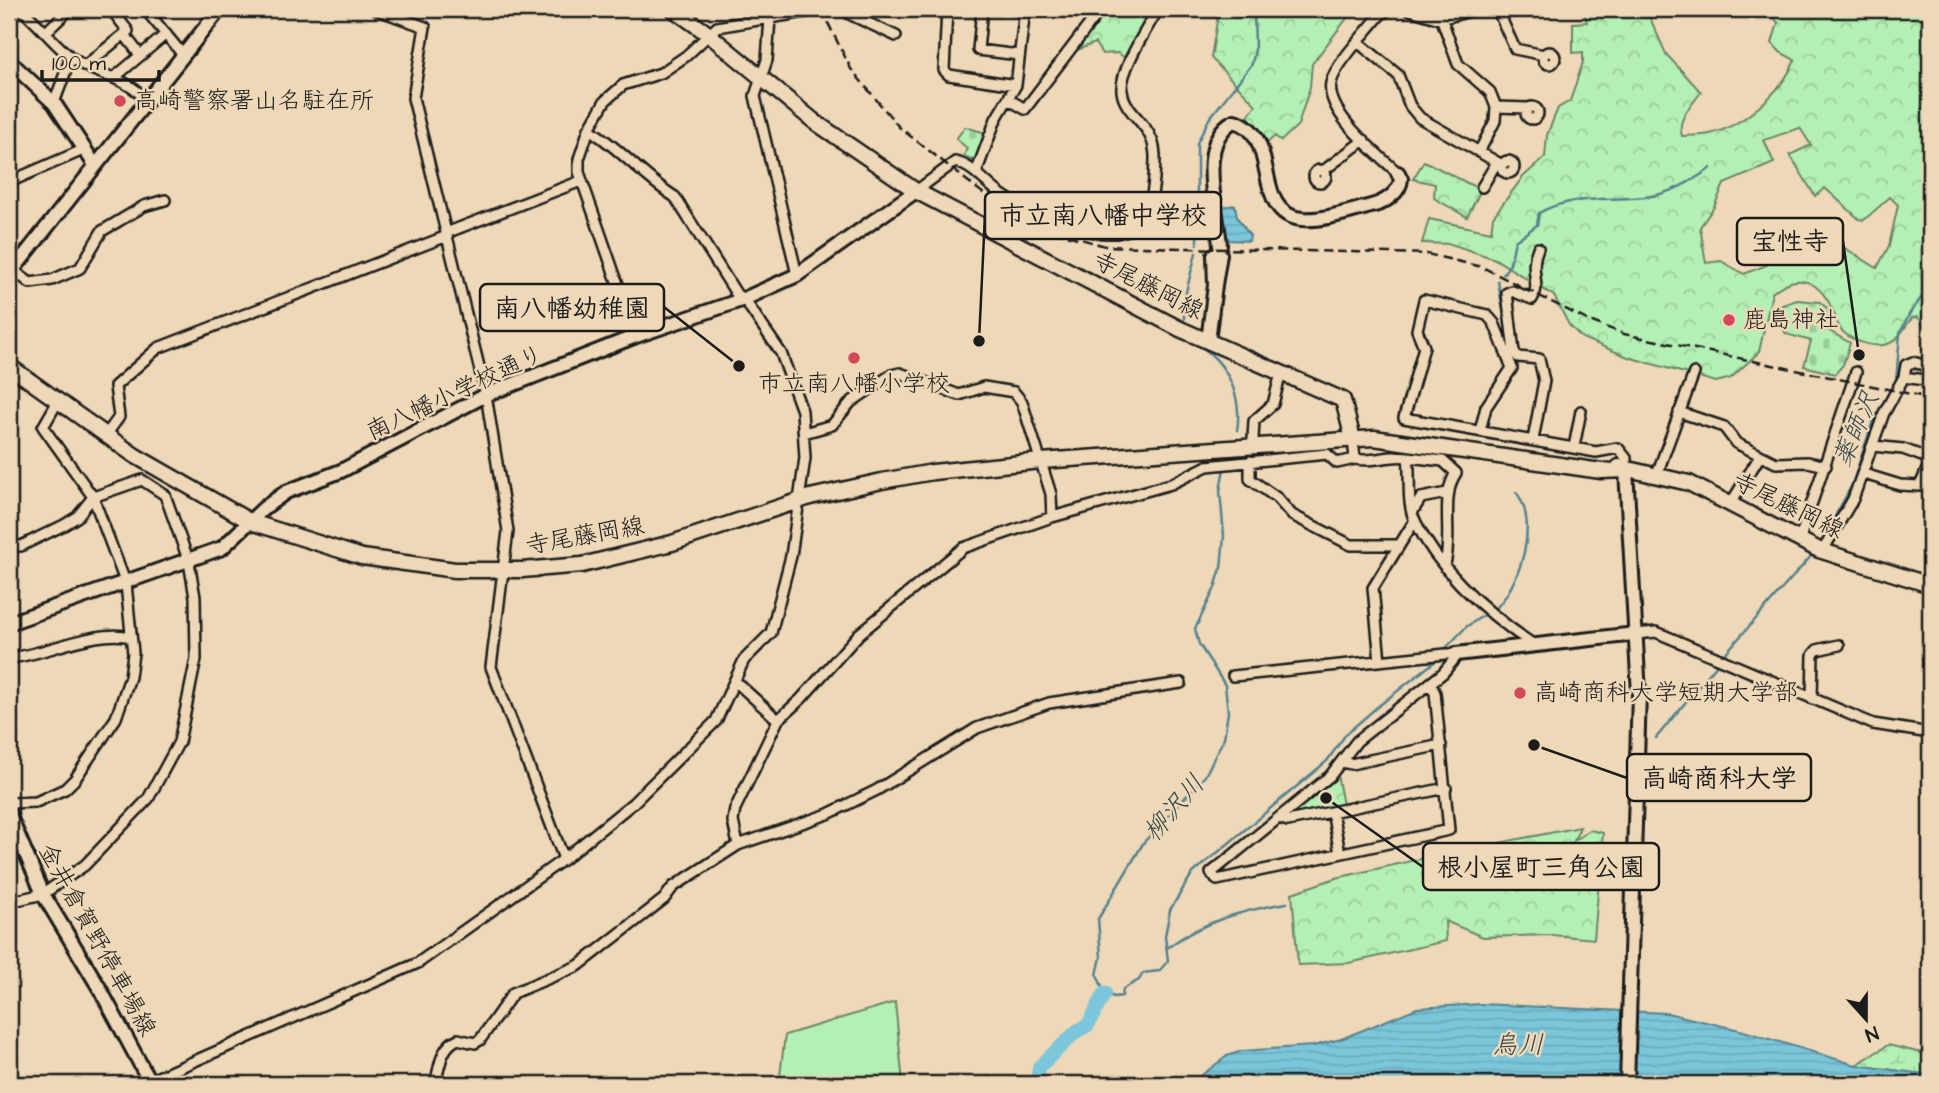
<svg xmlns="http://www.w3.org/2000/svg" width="1939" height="1093" font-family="'Architects Daughter','Klee One',sans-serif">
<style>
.forest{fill:url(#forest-crowns);stroke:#688668;stroke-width:2;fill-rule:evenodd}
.wetland{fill:url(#wetland-marsh);stroke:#688668;stroke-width:2}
.cemetery{fill:url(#cemetery-stones);stroke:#688668;stroke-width:2}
.garden{fill:#b4efb3;stroke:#688668;stroke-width:2}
.water{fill:url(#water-rules);stroke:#55828f;stroke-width:2}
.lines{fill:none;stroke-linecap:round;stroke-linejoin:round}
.stream{stroke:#55828f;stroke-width:2.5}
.river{stroke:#7bc6db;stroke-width:14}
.street-casing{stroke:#1c1c1c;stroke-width:14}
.secondary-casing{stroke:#1c1c1c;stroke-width:18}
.primary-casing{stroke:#1c1c1c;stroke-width:19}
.street{stroke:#eed8b7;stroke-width:9}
.secondary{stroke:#eed8b7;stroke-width:12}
.primary{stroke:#eed8b7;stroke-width:14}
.rail{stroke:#1c1c1c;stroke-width:2.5;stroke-dasharray:10 5;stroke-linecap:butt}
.poi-dot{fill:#d1495b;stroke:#eed8b7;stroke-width:2.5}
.labels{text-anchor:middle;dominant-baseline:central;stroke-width:5;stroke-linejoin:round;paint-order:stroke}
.poi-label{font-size:24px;fill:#1c1c1c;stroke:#eed8b7;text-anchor:start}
.street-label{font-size:24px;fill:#1c1c1c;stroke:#eed8b7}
.water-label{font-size:26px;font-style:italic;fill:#34464c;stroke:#eed8b7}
.leader{fill:none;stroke:#1c1c1c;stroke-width:2.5}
.callout-dot{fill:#1c1c1c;stroke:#eed8b7;stroke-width:2.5}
.callout{fill:#eed8b7;stroke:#1c1c1c;stroke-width:2.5}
.callout-label{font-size:26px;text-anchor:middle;font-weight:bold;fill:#1c1c1c}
</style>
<defs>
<pattern id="forest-crowns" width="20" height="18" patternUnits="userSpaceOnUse" patternTransform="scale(1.75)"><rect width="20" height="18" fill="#b4efb3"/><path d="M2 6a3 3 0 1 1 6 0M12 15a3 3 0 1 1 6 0" fill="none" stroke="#9acc99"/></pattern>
<pattern id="wetland-marsh" width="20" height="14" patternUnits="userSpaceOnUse" patternTransform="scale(1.75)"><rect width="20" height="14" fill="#b4efb3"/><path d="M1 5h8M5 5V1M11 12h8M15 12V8" fill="none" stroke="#9acc99"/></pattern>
<pattern id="cemetery-stones" width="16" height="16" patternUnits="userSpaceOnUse" patternTransform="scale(1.75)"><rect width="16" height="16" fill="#b4efb3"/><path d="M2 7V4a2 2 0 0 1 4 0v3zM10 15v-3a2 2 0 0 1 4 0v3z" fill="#9acc99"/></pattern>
<pattern id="water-rules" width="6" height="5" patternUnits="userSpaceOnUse" patternTransform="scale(1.75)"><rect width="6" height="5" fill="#7bc6db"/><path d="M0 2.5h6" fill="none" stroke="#6aaabb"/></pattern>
</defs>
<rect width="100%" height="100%" fill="#eed8b7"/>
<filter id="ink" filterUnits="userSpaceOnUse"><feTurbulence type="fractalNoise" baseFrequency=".0143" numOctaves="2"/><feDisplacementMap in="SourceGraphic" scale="14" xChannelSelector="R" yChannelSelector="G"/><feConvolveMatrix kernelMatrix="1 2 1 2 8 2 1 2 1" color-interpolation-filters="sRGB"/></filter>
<g filter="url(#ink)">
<path class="forest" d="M1107 9H1126L1146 19 1125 58 1118 53 1102 54 1095 43 1077 50Z
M1219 9H1354L1312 64 1310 87 1298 125 1281 141 1275 136 1267 143 1248 116 1256 105 1211 58Z
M1583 9H1646L1666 54 1701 92C1692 105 1676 119 1682 136 1691 135 1701 136 1710 134 1743 126 1782 92 1795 60L1780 52 1772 43 1778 23 1767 9H1930V346L1928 332 1918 317 1912 318C1907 324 1902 333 1896 339 1882 352 1854 343 1842 331 1837 326 1836 317 1833 311 1820 281 1798 270 1772 293L1759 352 1731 378 1716 382 1628 357 1582 338 1569 325 1554 296 1495 259 1451 244 1422 243 1429 219 1491 232 1493 217 1523 177 1545 157 1547 135 1558 108 1570 101 1583 62V52L1573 53V23L1587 22ZM1800 128 1811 145 1790 155 1815 196 1825 188 1859 219 1864 220 1890 197 1898 205 1889 246 1877 268 1843 247 1819 253 1801 237 1784 243 1767 265 1744 274 1721 261 1706 263 1700 227 1714 207 1724 184 1774 163 1764 140Z
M1424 161 1481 190 1467 217 1434 198 1435 184 1413 179Z
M1337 774 1343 805 1294 815 1292 813Z
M1580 827 1574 841 1590 830 1603 833 1594 939 1552 935 1483 937 1445 921 1446 941 1349 963 1298 965 1292 893 1336 878 1438 855Z"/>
<path class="wetland" d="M1888 1045 1930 1055V1075L1856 1065Z"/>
<path class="cemetery" d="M965 127 986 133 981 154 974 161 964 156 967 148 956 139Z
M1797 300 1820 302 1829 310 1826 329 1850 343 1843 365 1835 374 1804 366 1811 341 1786 334 1776 314 1782 305Z"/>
<path class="garden" d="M895 1002 903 1084H779L785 1035Z"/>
<path class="water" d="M1235 205 1237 217 1250 236 1249 241 1227 240 1223 207Z
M1481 1004 1667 1013 1740 1030 1856 1065 1930 1075V1084H1190L1227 1056 1242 1051 1313 1046 1341 1039 1417 1008Z"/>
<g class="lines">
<path class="stream" d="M1197 244V143L1209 119 1252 64 1255 50 1254 9
M1503 274 1510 264 1515 241 1537 225 1539 213C1574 193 1614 202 1652 196 1673 192 1694 180 1711 168
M1498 281 1509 347
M1184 325V300L1196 253
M1192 342C1225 357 1243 395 1237 430
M1224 468 1220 491 1224 536 1221 568 1215 588 1195 629 1199 644 1225 685 1228 712 1224 738 1205 776 1144 842 1098 919 1101 957 1097 975 1105 993 1114 997 1122 996 1123 989 1139 980 1143 973 1159 971 1168 961 1165 936 1170 910 1192 874 1327 761 1346 734 1376 708 1438 659
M1820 544 1852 485 1873 421 1896 382 1900 333 1910 313 1930 286
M1494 610C1520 586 1540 522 1516 492
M1446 648 1466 627 1484 615
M1723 656 1813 554
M1656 738 1718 663
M1167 948C1203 921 1243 910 1287 903"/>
<path class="river" d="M1037 1084 1039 1067 1077 1031 1088 1025 1105 993"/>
<g class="street-casing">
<path id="street" d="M21 9C38 23 55 45 72 58 99 78 120 73 147 100
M145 9 183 55
M375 9 425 27 413 98 486 395 508 531 491 667 564 859
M847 9 849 14 896 36
M947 9 944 70 949 75 1016 85
M982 9 978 50 1019 55
M1388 9 1379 16C1367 32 1335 64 1331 83 1325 113 1378 154 1398 173
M1407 9 1440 19 1478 9
M1438 9 1458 64 1490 92 1496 107 1495 121 1479 152
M1497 9 1515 49 1544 55
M770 18 767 60 755 96 797 275
M47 31 70 9
M124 34 140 55
M1359 43 1398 75 1410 106 1420 118 1502 165
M1543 58a6 6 0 1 1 12 0a6 6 0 1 1-12 0Z
M86 65 128 31 111 9
M115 77 166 34
M1008 99 1025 109 1101 9
M54 103 71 57
M1496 107 1528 108
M1526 113a6 6 0 1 1 12 0a6 6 0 1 1-12 0Z
M1502 167a6 6 0 1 1 12 0a6 6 0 1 1-12 0Z
M1314 176a6 6 0 1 1 12 0a6 6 0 1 1-12 0Z
M1323 171 1364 140
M976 173 996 119 1016 85 1025 9
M9 182 83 150
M1482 187 1497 162
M916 191 955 162C974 166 986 184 1002 195 1029 214 1058 225 1090 231 1136 240 1151 221 1154 178 1155 163 1157 149 1150 136 1143 120 1124 110 1122 91 1120 69 1147 29 1158 9
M446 233 581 181
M13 270 30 283 52 280 80 268 102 231 144 206 165 200
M636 336 579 172V159L589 129 605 101 623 85 661 73 686 56 717 27 812 11
M1904 377 1924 380 1930 377
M1679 412 1724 427 1736 443 1776 463 1808 462 1826 466
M1480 431 1486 407 1512 368 1494 323 1487 315 1424 300 1417 330 1424 347 1404 418 1596 452 1618 448 1626 458V470
M804 433 832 425 851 402 891 375 900 373 959 395 984 387 1014 392 1022 402 1051 494 1052 517
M106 435 119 417 115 386 158 348 447 236
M1253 439 1254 421 1273 404 1281 373
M1533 440 1544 381 1539 359 1518 357 1514 352 1507 293 1512 291 1532 299C1542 284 1528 271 1538 248
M1873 446 1903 449 1930 459
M1574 447 1581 411
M1408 457 1443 461 1456 473C1440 496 1453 535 1445 564
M1355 459C1372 463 1390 454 1408 457 1411 477 1406 503 1415 521 1440 572 1488 614 1534 645
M1250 461V479L1277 498 1292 515 1351 545H1398
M1657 474 1694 373
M1864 474 1900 485 1920 486 1930 462
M1731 503 1760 456
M1413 511 1421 498 1447 493
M1799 541 1856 372
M9 546H21L64 525 77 517 93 497 142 480 165 495 189 562 195 597 196 659 179 742 148 799 85 865 43 894 9 902
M1822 552 1853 499 1884 413 1904 377 1906 365 1913 362 1930 367
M1636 634 1656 632 1873 724 1930 733
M9 658C46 655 95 628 131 637
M1380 661 1373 588 1415 520
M1233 676 1446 654H1456V657L1443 673 1357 741 1330 776 1211 873 1217 880 1449 830 1435 693 1430 683
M735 681 778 720
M1812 699 1813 655 1817 650 1839 645
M1342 762 1351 764 1441 745
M9 803 36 802 65 789 75 779 116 718 130 677 133 653 126 584 93 497 43 427 58 401
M1332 812 1340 853
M1279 818 1288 821 1446 788
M738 845 733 821 735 809 778 720 801 699 859 634 963 548 1052 517 1171 484 1207 466 1327 454 1337 463 1355 459 1353 439
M149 1081 418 963 564 859 633 803 716 721 744 660 771 633 791 556 805 458 802 411 781 353 744 299 737 295 675 197C642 176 621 149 589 129
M435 1084C440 1067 440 1047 458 1039L475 1043 480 1040 513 993 578 966 664 899 673 887 738 845 828 814 877 790 977 728 1049 703 1181 683"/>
</g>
<g class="secondary-casing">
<path id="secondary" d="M9 61 54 103 95 165
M1220 246C1218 212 1195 141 1234 121 1282 133 1250 214 1302 219 1323 221 1351 211 1371 206 1384 203 1400 193 1401 179L1398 173
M1214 255 1215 285 1220 254
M9 275 220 9
M1208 341 1215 285
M1626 470 1639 694 1627 1084
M9 623 222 548 264 508 286 492 341 471 486 395 636 336 744 299 797 275 916 191
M1456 654 1636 634
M9 814 43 894 100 989 151 1084"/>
</g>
<g class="primary-casing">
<path id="primary" d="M673 9 707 33 815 122 916 191 1180 329 1343 400 1353 439
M9 366 134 455 251 522 362 557 455 570H522L582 565 672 543 810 497 882 481 933 472 1041 461 1374 438 1601 471 1626 470
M1619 467 1689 483 1819 550 1930 585"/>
</g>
<use href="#street" class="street"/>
<use href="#secondary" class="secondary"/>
<use href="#primary" class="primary"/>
<path class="rail" d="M821 9 851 69 899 127 1003 209 1036 226 1105 246 1427 254 1482 267 1587 320 1624 334 1930 398"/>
</g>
</g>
<g class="poi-dot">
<circle cx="120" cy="101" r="7"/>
<circle cx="1729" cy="320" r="7"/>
<circle cx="854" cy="358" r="7"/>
<circle cx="1520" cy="693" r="7"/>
</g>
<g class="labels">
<g class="poi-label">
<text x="134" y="101">高崎警察署山名駐在所</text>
<text x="1743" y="320">鹿島神社</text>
<text x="854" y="384" text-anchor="middle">市立南八幡小学校</text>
<text x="1534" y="693">高崎商科大学短期大学部</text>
</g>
<g class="street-label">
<text transform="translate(1148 286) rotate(27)">寺尾藤岡線</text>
<text transform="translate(455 393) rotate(-25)">南八幡小学校通り</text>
<text transform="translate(1788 506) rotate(26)">寺尾藤岡線</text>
<text transform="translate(585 536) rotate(-10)">寺尾藤岡線</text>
<text transform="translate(97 940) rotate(61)">金井倉賀野停車場線</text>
</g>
<g class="water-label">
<text transform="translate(1856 429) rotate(-67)">薬師沢</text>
<text transform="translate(1174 808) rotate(-49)">柳沢川</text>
<text x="1518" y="1045">烏川</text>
</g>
</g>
<path class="leader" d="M979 341L985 215M1859 355L1843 241M739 366L664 307M1534 745L1627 778M1326 798L1423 867"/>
<g class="callout-dot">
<circle cx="979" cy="341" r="7"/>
<circle cx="1859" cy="355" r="7"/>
<circle cx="739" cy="366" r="7"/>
<circle cx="1534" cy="745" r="7"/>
<circle cx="1326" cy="798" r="7"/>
</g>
<g class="callout">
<rect x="985" y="192" width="236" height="47" rx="7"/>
<rect x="1737" y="218" width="106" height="47" rx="7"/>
<rect x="480" y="284" width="184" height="47" rx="7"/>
<rect x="1627" y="754" width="184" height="47" rx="7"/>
<rect x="1423" y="843" width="236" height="47" rx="7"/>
</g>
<g class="callout-label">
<text x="1103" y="224">市立南八幡中学校</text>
<text x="1790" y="250">宝性寺</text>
<text x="572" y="317">南八幡幼稚園</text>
<text x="1719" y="787">高崎商科大学</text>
<text x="1541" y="876">根小屋町三角公園</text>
</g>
<rect width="1939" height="1093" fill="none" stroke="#eed8b7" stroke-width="35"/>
<rect x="18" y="18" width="1904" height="1058" fill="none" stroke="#1c1c1c" stroke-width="2.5" filter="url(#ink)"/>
<g transform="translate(1866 1019) rotate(159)" stroke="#eed8b7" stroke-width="5" paint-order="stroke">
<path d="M0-5L12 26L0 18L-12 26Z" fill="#1c1c1c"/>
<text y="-10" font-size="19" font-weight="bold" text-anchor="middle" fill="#1c1c1c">N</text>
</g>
<path d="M42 70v10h117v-10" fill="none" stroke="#1c1c1c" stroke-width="3.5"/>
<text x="52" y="70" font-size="21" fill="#1c1c1c" stroke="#eed8b7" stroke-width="5" paint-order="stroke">100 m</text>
</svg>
